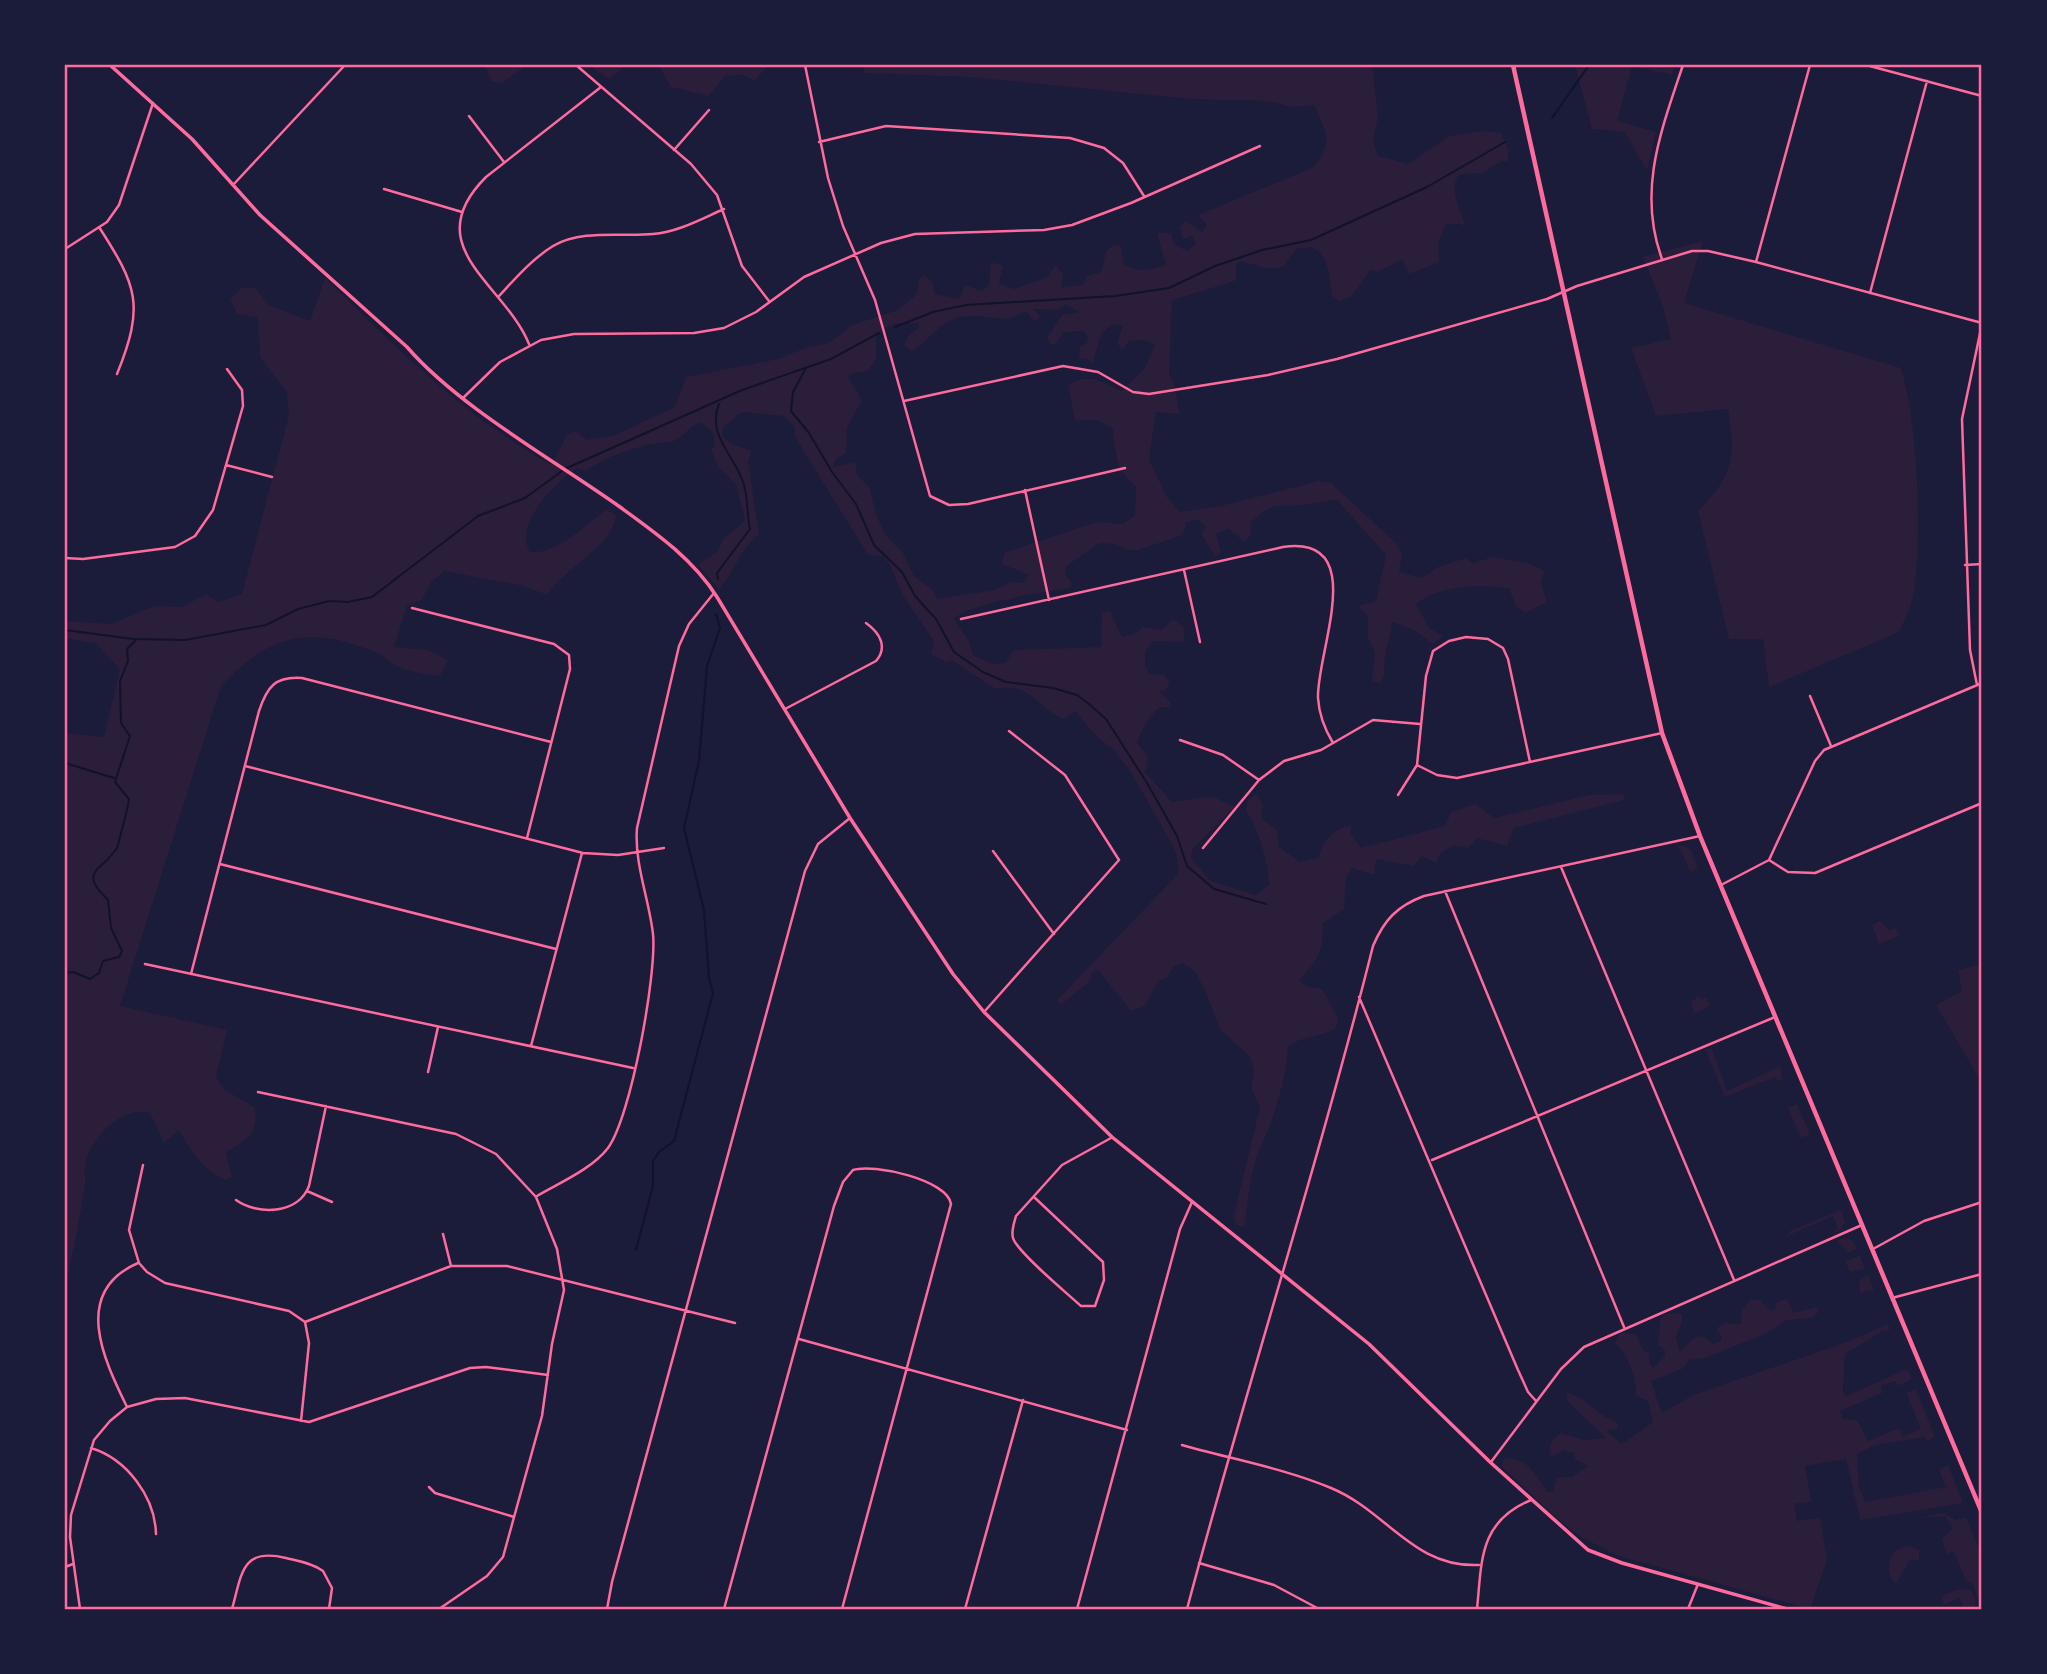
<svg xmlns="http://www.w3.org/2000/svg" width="2047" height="1674" font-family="Ubuntu,sans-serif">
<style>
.green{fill:#2a1e3b;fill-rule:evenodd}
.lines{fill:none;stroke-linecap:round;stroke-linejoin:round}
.stream{stroke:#12122b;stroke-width:2}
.minor{stroke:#ff6b9d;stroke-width:2.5}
.secondary{stroke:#ff6b9d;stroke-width:3.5}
.trunk{stroke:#ff6b9d;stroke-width:4.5}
.neatline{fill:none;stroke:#ff6b9d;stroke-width:2.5}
</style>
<rect width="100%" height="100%" fill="#1b1b3a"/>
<path class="green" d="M485 65H527L502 83 491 81Z
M589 65H627L609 79Z
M649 65H769L754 81 744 75 725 76 709 96 671 87 658 65Z
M858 65H1372L1378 117 1373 141 1378 156 1408 164 1449 136 1482 131 1501 133 1509 151 1508 161H1501L1483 173 1460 174C1447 187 1461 211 1466 228L1461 224H1446L1438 244 1439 262 1409 274 1402 260 1377 272 1370 270 1352 296 1339 301 1332 296C1328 278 1331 255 1311 247L1296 249 1283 267 1269 269 1241 261 1236 264V280L1232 282 1172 300 1169 375 1174 383 1180 414 1156 412 1149 460 1167 497 1180 512 1221 506 1319 481 1331 483 1396 543 1402 556 1399 572 1422 578 1438 567 1466 558 1473 563 1493 557 1531 564 1544 571 1541 583 1547 602 1525 613 1516 606 1509 589C1481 583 1438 586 1416 604L1429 628 1443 636 1433 644 1414 630 1392 622C1391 639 1381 660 1385 675L1380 683 1372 681 1375 652 1368 638V616L1358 606 1376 601 1386 555 1337 500C1325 500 1315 504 1303 505 1272 508 1279 499 1251 522V535L1245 542 1228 529 1216 534 1221 553 1215 556 1202 535 1205 526 1197 519 1186 523 1183 535 1138 550H1126L1115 544 1100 543 1065 567 1066 575 1072 584 1070 588C1045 592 969 603 954 619L969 641 973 655 993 664 1006 663 1013 650 1101 647 1102 613 1110 611 1122 637 1136 633 1143 627 1161 630 1174 619 1185 629 1183 642 1154 641 1145 651V666L1150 674 1164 675 1170 682 1166 690 1160 692 1172 704 1170 708 1160 707C1148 717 1142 729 1137 743L1147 755 1148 763 1145 772 1172 802 1212 796 1235 807 1193 848 1191 858 1211 881 1255 895 1269 885C1269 864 1258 828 1246 811L1248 800 1256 794 1263 804 1261 818 1277 830 1279 847 1300 862 1318 858C1324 840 1332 829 1352 825L1350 832 1361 848 1445 826 1451 812 1476 804 1494 818 1589 795 1625 794 1624 800 1514 828 1507 846 1477 838 1469 848 1454 845 1441 853 1436 863 1422 856 1413 866 1376 859 1374 875 1353 868 1346 877 1344 909 1323 923C1323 953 1319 959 1299 980L1307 987 1322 989 1339 1019 1335 1029C1320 1037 1303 1036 1288 1046 1287 1076 1273 1122 1260 1149 1250 1172 1248 1203 1244 1228L1236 1224 1234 1215 1260 1107 1251 1088 1254 1071 1250 1057 1220 1029 1205 990 1195 972 1183 963 1174 966 1167 978 1158 981 1145 1006 1131 1011 1098 970 1091 973V980L1061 1005 1057 1000 1179 873 1176 852 1131 772 1114 750 1097 737 1075 711 1063 719C1037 707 1031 682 996 689L951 660 946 662 931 654 934 641 902 594 891 567 883 556 868 555 795 437 794 426 784 416 742 412 724 426 722 436 732 444 752 451 748 461 759 534C737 553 737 569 719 589L698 565 717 552 723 539 745 521 736 484 718 467 711 449 715 446 713 433 702 423C688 424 683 440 670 442 639 445 612 453 585 471L577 468C555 483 513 524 530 552 558 554 585 525 606 510L616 515C613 546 567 566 547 595L524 586 444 571 431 582 422 600 407 606 394 647 428 650 448 660 440 676C426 674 406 672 393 664 387 661 382 655 375 652 308 625 270 634 221 686L120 1006 227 1030 216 1077 225 1090 254 1107C261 1131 246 1142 226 1152L232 1177 226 1180C206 1173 189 1149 179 1130L164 1143 150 1113C122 1105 90 1139 85 1165 84 1172 86 1179 85 1187 79 1220 73 1254 65 1287L67 810 65 733 104 737 120 669 96 644 65 638V621L111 624 155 606 182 607 206 594 218 602 242 594 289 415 287 393 260 357 258 318 237 314 230 299 242 288H255L269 305 310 321 325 278C396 347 464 417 552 465L566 436 575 431 587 440 615 435 675 407 686 377 778 359 808 347 829 343 852 325 898 310 916 295 919 280 924 275 933 282 934 294 959 299 965 285 982 291 989 285 991 262 1003 266 999 284 1014 289 1046 278 1056 265 1063 275 1061 287 1083 285 1087 276 1101 272 1106 252 1114 244 1121 246 1124 265C1139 273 1151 270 1166 265L1157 233H1171L1174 245 1188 251 1196 244 1192 236 1182 239 1180 227 1186 221 1202 232 1207 225 1198 215 1312 168C1335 143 1326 133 1314 105L1294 107 1267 101 1190 99 971 77 864 73V68ZM1066 304 1079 312 1062 315 1047 338 1050 344H1056L1063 332 1084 331 1088 337 1087 343 1080 346 1079 358H1085L1093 363 1101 334 1112 324 1123 326 1117 343 1122 350 1129 341 1143 340 1155 345 1145 368 1122 391C1100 382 1091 372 1068 385L1075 421 1097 420 1113 429C1115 453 1116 472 1136 486L1135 515 1123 524 1096 522 1004 553 1002 564 1029 575 1023 583 1010 582 995 590 937 599 934 591 914 576 903 553 887 537 876 515 870 488 857 475 855 462 833 467 836 459 846 453 847 428 862 400 849 379 850 374 867 371 876 360V333L896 323H919L918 328 908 336 904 345 912 351C926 345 936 325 956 318 974 313 1003 321 1013 318 1016 317 1019 314 1022 312L1028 313 1034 321 1040 317 1034 309 1057 310Z
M1575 65H1675L1672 75 1632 66 1617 121 1656 132 1647 171 1625 132 1592 129Z
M1703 241 1684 303 1901 368C1918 423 1923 541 1913 597 1910 609 1904 621 1899 632L1769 687 1763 639H1729L1698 511C1733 477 1736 456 1728 409L1656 416 1631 348 1671 339 1663 307 1643 257Z
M1682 845 1691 850 1698 868 1690 872 1681 850 1676 847Z
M1880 921 1889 930 1896 928 1899 936 1879 944 1872 925Z
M1982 964V1083L1936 1005 1962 991 1958 970Z
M1698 996 1701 999 1706 997 1710 1006 1695 1014 1691 1002Z
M1705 1049H1712L1727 1091 1781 1066 1782 1079 1779 1081 1775 1077 1725 1097Z
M1797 1104 1810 1134 1801 1138 1788 1108Z
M1841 1210 1845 1223 1838 1232 1832 1233 1838 1228 1833 1216 1785 1237 1790 1231Z
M1845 1238 1853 1241 1857 1249 1848 1253 1837 1240Z
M1860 1256 1865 1269 1850 1272 1845 1261Z
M1868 1275 1874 1290 1860 1293 1859 1281Z
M1751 1299 1760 1300 1771 1311 1775 1309 1776 1303 1787 1299 1794 1313 1817 1307 1819 1312 1812 1318 1787 1320 1765 1334 1705 1358 1690 1359 1682 1369 1651 1381 1662 1413 1693 1395 1847 1342 1888 1324 1890 1329 1887 1331H1883L1845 1354 1843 1390 1846 1396 1907 1369 1912 1379 1898 1386 1895 1381 1881 1386 1882 1393 1840 1411 1843 1419 1858 1421 1868 1441 1899 1428 1902 1437 1921 1429 1906 1393 1916 1389 1935 1437 1927 1441 1925 1437 1875 1445 1857 1454 1859 1486 1865 1502 1946 1487 1939 1470 1948 1465 1963 1503 1860 1520 1846 1459 1805 1466 1811 1501 1794 1504 1797 1521 1820 1518 1827 1560 1810 1609 1616 1555 1581 1537 1558 1519 1501 1466 1504 1459C1525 1454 1538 1477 1547 1492H1553L1557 1477H1572L1588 1466 1575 1459 1574 1453 1564 1450 1552 1457 1549 1452 1552 1440 1561 1433 1584 1440 1606 1438 1568 1402 1566 1392C1586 1397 1597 1416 1617 1422L1618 1429 1606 1431 1622 1444 1653 1422 1648 1401 1636 1396C1637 1378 1628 1355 1615 1343L1621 1332 1636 1335 1643 1350 1649 1353V1363L1653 1368 1665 1356V1350L1658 1345 1660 1319 1668 1313 1682 1314V1322L1676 1337 1680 1352C1692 1340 1700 1328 1712 1344L1720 1342 1722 1338 1717 1330 1718 1327 1727 1323 1741 1324 1742 1310Z
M1943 1513 1956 1520 1966 1517 1982 1555V1596L1977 1598 1973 1584 1966 1581 1954 1551 1946 1554 1942 1538 1953 1529 1946 1516 1918 1518Z
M1910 1546 1919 1550V1560H1910L1896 1584C1886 1575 1886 1561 1896 1550Z
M1963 1588 1971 1590 1975 1598V1609H1964L1960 1598 1944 1605 1941 1596Z"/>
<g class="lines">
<path class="stream" d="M1552 118 1589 65
M895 327 933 312 966 305 1115 296 1169 288 1215 266 1262 250 1311 240 1427 187 1505 142
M806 368 793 392 791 411 809 433 832 472 856 504 874 545 902 572 915 596 936 619 954 652 983 672 1006 682 1053 688 1077 695 1089 704 1106 719 1147 783 1177 836 1187 866 1214 889 1266 904
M567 468 742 390 831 359 879 333
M718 579 717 573 750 529C747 514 748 500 744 485 736 456 706 436 719 404
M65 630 133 639 185 640 266 625 298 609 329 601 348 602 372 597 478 516 525 498 562 471
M65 763 114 778
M65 973 73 972 90 979 99 973 103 961 119 957 122 951 111 928 108 900C78 871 100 873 117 848 118 845 129 804 129 799L115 782 130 736 121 723 120 681 128 661 127 649 135 641
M636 1250 653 1186V1161L659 1152 674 1141 713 993 709 978 704 910 684 828 699 761 707 666 720 628 716 614"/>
<path class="minor" d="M576 65 691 164 717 195 742 266 769 301
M805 65 828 178 843 226 875 300 930 496 949 505 968 504 1125 468
M1866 65 1982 96
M469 116 504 162
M819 142 886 126 1070 138 1104 148 1123 163 1144 196
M674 150 709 110
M233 185 345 65
M384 189 462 212
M99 227C137 286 145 305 117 374
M65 249 107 222 119 205 153 103
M1662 259C1637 191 1661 131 1683 65
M1756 262 1810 65
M1870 293 1927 81
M498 297C515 279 532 259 553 246 582 229 622 237 653 234 678 232 701 219 724 209
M529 344C505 284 416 247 486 177L601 87
M463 398 500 362 541 340 574 334 694 333 724 328 756 312 804 277 881 243 915 234 1044 230 1072 225 1131 203 1260 146
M904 401 1063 366 1098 372 1133 392 1149 394 1268 375 1337 359 1547 299 1577 286 1692 251H1708L1756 262 1982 323
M226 465 272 477
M1025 490 1049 600
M65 558 83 559 175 547 195 536 213 510 243 406 242 390 227 369
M1965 565 1982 564
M1184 570 1200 642
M412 608 554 644 569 655 570 669 527 838
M961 619 1283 547C1371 534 1316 653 1318 698 1319 715 1324 728 1333 743
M1977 685 1970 650 1962 419 1982 324
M1810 696 1831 746
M785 709 876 661C888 647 880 633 866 623
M1180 740 1223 755 1259 780
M1417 765 1426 676 1433 651 1449 641 1466 637 1488 639 1503 648 1508 659 1530 762
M1417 765 1437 775 1457 778 1662 733
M245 766 583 853 618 855 664 848
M1398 795 1417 765
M1203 848 1259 780 1284 761 1321 750 1373 720 1420 724
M993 851 1054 934
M1769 860 1788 872 1815 873 1982 803
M220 864 556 949
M1561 867 1734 1280
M1721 885 1769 860 1815 761 1824 750 1982 683
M1445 891 1624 1327
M145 964 633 1068
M191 974 259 711C267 687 275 676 302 678L551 742
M1359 997 1518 1370 1528 1392 1536 1401
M984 1012 1119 860 1065 775 1009 731
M531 1046 582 853
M428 1072 438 1027
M258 1092 456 1134 496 1154 536 1197 557 1249 564 1290 552 1344 542 1416 503 1557 487 1576 439 1609
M1432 1160 1775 1017
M143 1165 129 1230 139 1263 147 1272 165 1283 289 1311 305 1322 309 1343 301 1421
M307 1191 332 1202
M537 1196C559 1183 592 1169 608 1148 631 1117 657 973 653 934 649 899 634 863 637 828L679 646 689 624 714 593
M1034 1197 1103 1262 1104 1280 1095 1306H1081C1068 1294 1017 1252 1013 1238 1011 1231 1014 1223 1016 1216L1062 1165 1111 1138
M236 1200C257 1215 298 1215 309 1186L326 1106
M443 1234 451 1266
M1873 1249 1924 1221 1982 1202
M1892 1298 1982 1274
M305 1322 451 1266H507L735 1323
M799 1339 1127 1430
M127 1407C104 1360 71 1292 138 1263
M1182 1445C1231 1459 1283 1468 1331 1488 1387 1511 1413 1568 1479 1565
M91 1448C127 1459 155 1497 156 1534
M1491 1462 1561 1369 1584 1347 1862 1225
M429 1487 435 1493 514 1517
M1199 1563 1274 1585 1319 1609
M65 1567 73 1564
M80 1609 70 1537 71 1515 94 1440 110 1421 127 1407 156 1399 185 1398 309 1422 470 1368 486 1367 548 1375
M232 1609C242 1574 241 1547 286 1558 298 1561 312 1563 323 1571L332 1588 329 1609
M607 1609 612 1582 805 871 818 844 850 818
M724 1609 834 1206 843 1182 853 1170C873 1163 948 1180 951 1204L842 1609
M965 1609 1023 1400
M1077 1609 1180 1229 1192 1202
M1187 1609C1246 1387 1317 1169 1373 946 1384 920 1397 906 1424 896L1700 836
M1477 1609C1482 1562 1478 1522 1531 1500
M1688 1609 1698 1584"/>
<path class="secondary" d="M110 65 192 139 260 215 407 347C459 407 554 460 620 507 656 533 693 559 717 597L850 818 953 974 984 1012 1112 1137 1369 1344 1490 1462 1588 1550 1622 1563 1787 1609"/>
<path class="trunk" d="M1513 65 1662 733 1700 836 1982 1513"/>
</g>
<rect width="2047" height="1674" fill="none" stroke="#1b1b3a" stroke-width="133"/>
<rect x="66" y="66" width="1914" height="1542" class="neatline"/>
</svg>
